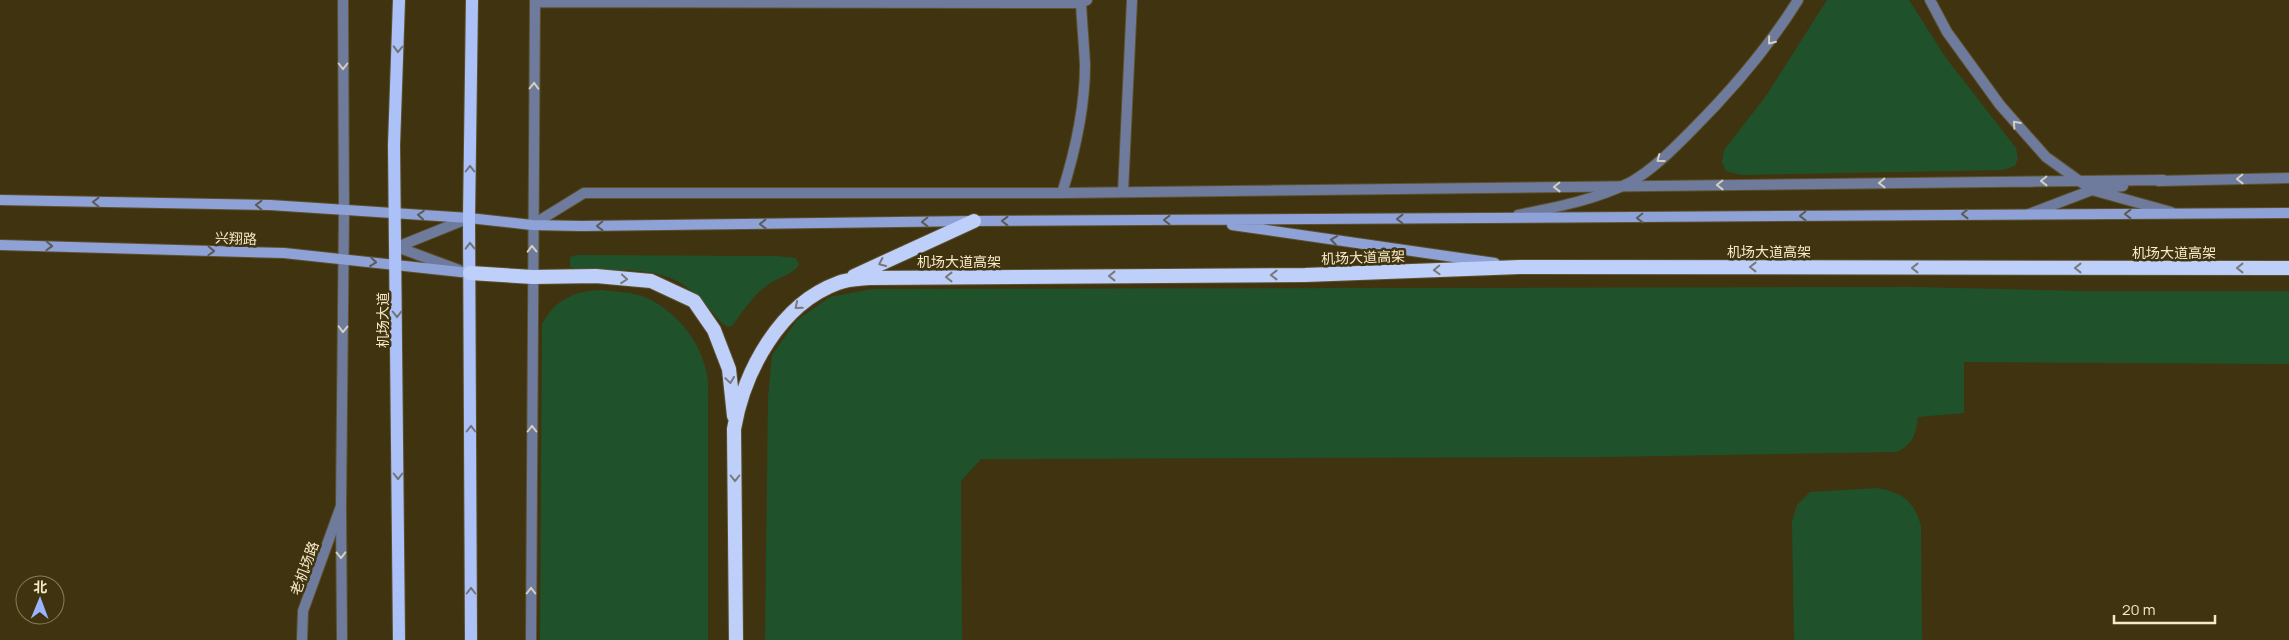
<svg xmlns="http://www.w3.org/2000/svg" width="2289" height="640" font-family="Manrope,'Noto Sans SC',sans-serif">
<style>
.green{fill:#1f522b}
.lines{fill:none;stroke-linecap:round;stroke-linejoin:round}
.service-casing{stroke:#5d502d;stroke-width:12}
.minor-casing{stroke:#5d502d;stroke-width:12}
.tertiary-casing{stroke:#5d502d;stroke-width:12}
.secondary-casing{stroke:#5d502d;stroke-width:12}
.primary-casing{stroke:#5d502d;stroke-width:14}
.trunk-casing{stroke:#5d502d;stroke-width:16}
.service{stroke:#6e7b9c;stroke-width:10}
.minor{stroke:#6e7b9c;stroke-width:10}
.tertiary{stroke:#6e7b9c;stroke-width:10}
.secondary{stroke:#8ea2d7;stroke-width:10}
.primary{stroke:#acc1f7;stroke-width:12}
.trunk{stroke:#becffa;stroke-width:14}
.oneway{stroke:#d6cebe}
.oneway2{stroke:#717377}
.oneway3{stroke:#5b5a55}
.oneway4{stroke:#797979}
.labels{text-anchor:middle;dominant-baseline:central;stroke-width:5;stroke-linejoin:round;paint-order:stroke}
.street-label{font-size:14px;fill:#f8eac9;stroke:#40330f}
</style>
<rect width="100%" height="100%" fill="#40330f"/>
<path class="green" d="M1827 0H1909L1946 58 2016 148 2018 158 2015 166 2003 170 1741 175 1726 171 1722 162 1724 150 1766 96Z
M576 255 776 256 796 258 799 265C794 273 781 277 772 282 755 292 744 310 732 326L728 327 723 324C687 283 676 271 618 270 604 270 589 271 576 269L570 267V257Z
M1913 287 2082 291H2289V364L1964 362V413L1918 417C1916 434 1913 445 1896 452L1602 457 981 459 961 481 962 640H765L768 398 772 355 797 320 830 297 872 289Z
M602 290C616 292 633 292 647 298 675 311 699 339 706 370 709 382 708 395 708 408V640H540L542 324C556 299 574 291 602 290Z
M1878 488C1903 493 1914 501 1921 526L1922 640H1794L1792 521 1797 505 1810 492Z"/>
<g class="lines">
<g class="service-casing">
<path id="service" d="M2158 181 2289 178
M2029 214 2092 190 2123 186
M532 225 584 193H1062L2163 180
M397 247 469 218
M397 247 459 270"/>
</g>
<g class="minor-casing">
<path id="minor" d="M535 2 1081 3 1087 0
M1123 192 1132 0
M1062 193C1075 152 1085 109 1085 65 1084 44 1082 24 1081 3
M342 640 341 506 344 210 343 0
M531 640 535 0"/>
</g>
<g class="tertiary-casing">
<path id="tertiary" d="M1930 0 1947 32 2000 105 2046 157 2092 190 2171 212
M1518 215C1557 207 1595 200 1631 182 1654 169 1674 148 1692 130 1732 90 1768 48 1798 0
M302 640 303 611 341 506"/>
</g>
<g class="secondary-casing">
<path id="secondary" d="M0 200 270 205 469 218 532 225 581 226 974 221 2289 213
M1232 225 1495 263
M0 245 284 253 470 273"/>
</g>
<g class="primary-casing">
<path id="primary" d="M399 640 394 145 399 0
M471 640 469 218 472 0"/>
</g>
<g class="trunk-casing">
<path id="trunk" d="M470 273 533 277 596 276 651 281 694 301 714 330 729 369 734 416
M854 276 974 221
M736 640 734 429C744 371 780 304 838 283 848 279 859 279 869 278L1305 275 1520 267 2289 268"/>
</g>
<use href="#service" class="service"/>
<use href="#minor" class="minor"/>
<use href="#tertiary" class="tertiary"/>
<use href="#secondary" class="secondary"/>
<use href="#primary" class="primary"/>
<use href="#trunk" class="trunk"/>
</g>
<defs><path id="oneway-chevron" d="M-2-3.5L2.5 0L-2 3.5" fill="none" stroke-width="1.6" stroke-linecap="round" stroke-linejoin="round" transform="scale(1.25)"/></defs>
<g class="oneway">
<use href="#oneway-chevron" transform="translate(1771 41) rotate(129)"/>
<use href="#oneway-chevron" transform="translate(343 66) rotate(90)"/>
<use href="#oneway-chevron" transform="translate(534 86) rotate(-89)"/>
<use href="#oneway-chevron" transform="translate(2016 124) rotate(-132)"/>
<use href="#oneway-chevron" transform="translate(1660 159) rotate(143)"/>
<use href="#oneway-chevron" transform="translate(2240 179) rotate(179)"/>
<use href="#oneway-chevron" transform="translate(2044 181) rotate(179)"/>
<use href="#oneway-chevron" transform="translate(1882 183) rotate(179)"/>
<use href="#oneway-chevron" transform="translate(1720 185) rotate(179)"/>
<use href="#oneway-chevron" transform="translate(1557 187) rotate(179)"/>
<use href="#oneway-chevron" transform="translate(532 249) rotate(-91)"/>
<use href="#oneway-chevron" transform="translate(343 329) rotate(91)"/>
<use href="#oneway-chevron" transform="translate(532 429) rotate(-90)"/>
<use href="#oneway-chevron" transform="translate(341 555) rotate(89)"/>
<use href="#oneway-chevron" transform="translate(531 591) rotate(-90)"/>
</g>
<g class="oneway2">
<use href="#oneway-chevron" transform="translate(398 49) rotate(92)"/>
<use href="#oneway-chevron" transform="translate(470 169) rotate(-90)"/>
<use href="#oneway-chevron" transform="translate(470 246) rotate(-91)"/>
<use href="#oneway-chevron" transform="translate(397 314) rotate(90)"/>
<use href="#oneway-chevron" transform="translate(471 429) rotate(-90)"/>
<use href="#oneway-chevron" transform="translate(398 476) rotate(90)"/>
<use href="#oneway-chevron" transform="translate(471 591) rotate(-90)"/>
</g>
<g class="oneway3">
<use href="#oneway-chevron" transform="translate(96 202) rotate(-179)"/>
<use href="#oneway-chevron" transform="translate(259 205) rotate(-179)"/>
<use href="#oneway-chevron" transform="translate(1965 214) rotate(179)"/>
<use href="#oneway-chevron" transform="translate(2128 214) rotate(-180)"/>
<use href="#oneway-chevron" transform="translate(421 215) rotate(-176)"/>
<use href="#oneway-chevron" transform="translate(1803 216) rotate(179)"/>
<use href="#oneway-chevron" transform="translate(1640 218) rotate(179)"/>
<use href="#oneway-chevron" transform="translate(1400 219) rotate(180)"/>
<use href="#oneway-chevron" transform="translate(1167 220) rotate(180)"/>
<use href="#oneway-chevron" transform="translate(1005 221) rotate(180)"/>
<use href="#oneway-chevron" transform="translate(925 222) rotate(179)"/>
<use href="#oneway-chevron" transform="translate(763 224) rotate(179)"/>
<use href="#oneway-chevron" transform="translate(600 226) rotate(179)"/>
<use href="#oneway-chevron" transform="translate(1334 240) rotate(-172)"/>
<use href="#oneway-chevron" transform="translate(49 246) rotate(2)"/>
<use href="#oneway-chevron" transform="translate(211 251) rotate(2)"/>
<use href="#oneway-chevron" transform="translate(373 262) rotate(6)"/>
</g>
<g class="oneway4">
<use href="#oneway-chevron" transform="translate(882 263) rotate(155)"/>
<use href="#oneway-chevron" transform="translate(1753 267) rotate(-180)"/>
<use href="#oneway-chevron" transform="translate(1915 268) rotate(-180)"/>
<use href="#oneway-chevron" transform="translate(2078 268) rotate(-180)"/>
<use href="#oneway-chevron" transform="translate(2240 268) rotate(-180)"/>
<use href="#oneway-chevron" transform="translate(1437 270) rotate(178)"/>
<use href="#oneway-chevron" transform="translate(1274 275) rotate(180)"/>
<use href="#oneway-chevron" transform="translate(1112 276) rotate(180)"/>
<use href="#oneway-chevron" transform="translate(949 277) rotate(180)"/>
<use href="#oneway-chevron" transform="translate(624 279) rotate(5)"/>
<use href="#oneway-chevron" transform="translate(798 306) rotate(140)"/>
<use href="#oneway-chevron" transform="translate(730 380) rotate(82)"/>
<use href="#oneway-chevron" transform="translate(735 478) rotate(90)"/>
</g>
<g class="labels">
<g class="street-label">
<text transform="translate(236 238) rotate(2)">兴翔路</text>
<text x="1769" y="251">机场大道高架</text>
<text x="2174" y="252">机场大道高架</text>
<text transform="translate(1363 257) rotate(-2)">机场大道高架</text>
<text x="959" y="261">机场大道高架</text>
<text transform="translate(382 320) rotate(-90)">机场大道</text>
<text transform="translate(304 568) rotate(-70)">老机场路</text>
</g>
</g>
<g transform="translate(40 600) rotate(1)"><circle r="24" fill="#40330f" stroke="#8a7c59"/>
<path d="M0-4L9 19L0 12L-9 19Z" fill="#9ab5fd"/>
<text y="-8" font-size="14" font-weight="bold" text-anchor="middle" fill="#f8eac9">北</text>
</g>
<path d="M2114 615v8h101v-8" fill="none" stroke="#f8eac9" stroke-width="2.5"/>
<text x="2122" y="615" font-size="15" fill="#f8eac9" stroke="#40330f" stroke-width="4" paint-order="stroke">20 m</text>
</svg>
